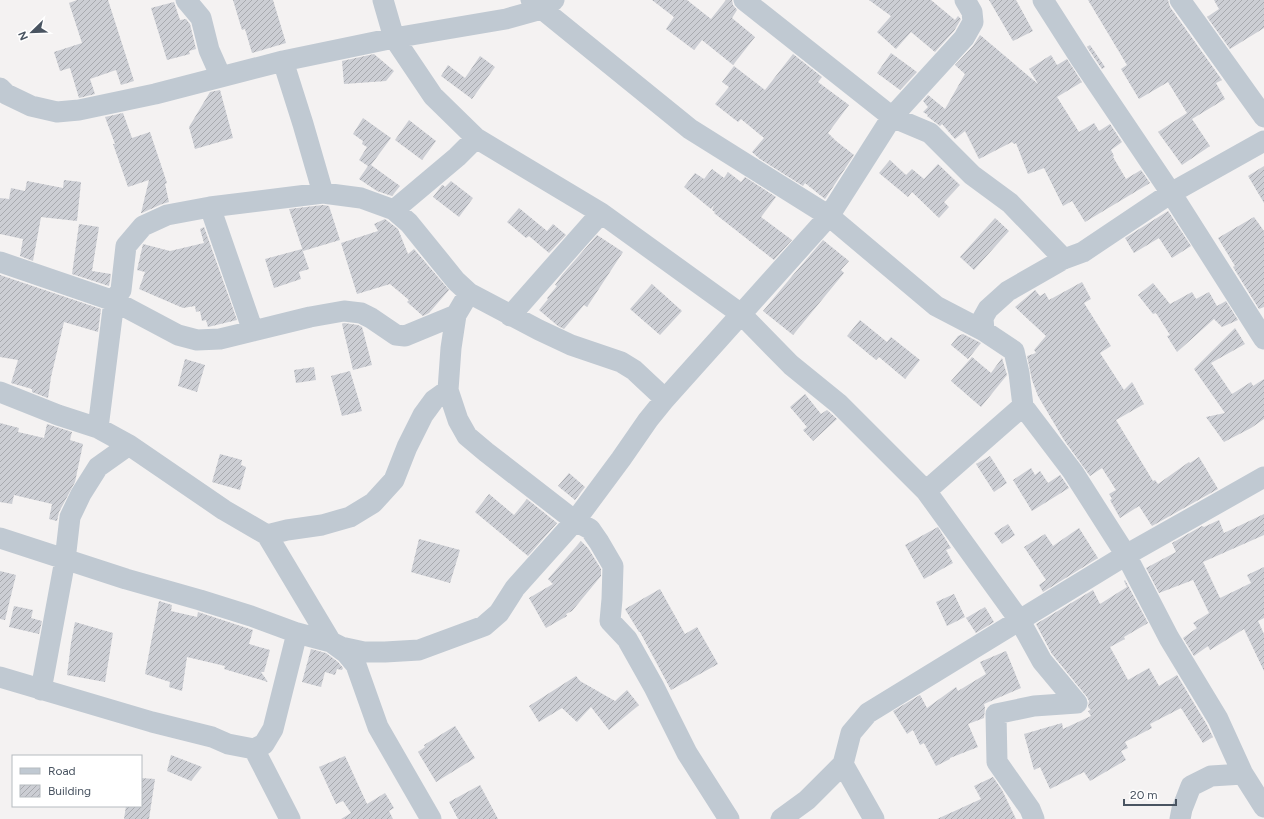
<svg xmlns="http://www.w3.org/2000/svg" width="1264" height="819" font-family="Figtree,sans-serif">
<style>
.building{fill:url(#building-hatch)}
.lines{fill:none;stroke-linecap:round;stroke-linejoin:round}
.street{stroke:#c0c9d2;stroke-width:21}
</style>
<defs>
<pattern id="building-hatch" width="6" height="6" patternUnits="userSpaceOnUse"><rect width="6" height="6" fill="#ccced4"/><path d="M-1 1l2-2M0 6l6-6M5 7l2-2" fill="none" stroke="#a8aaaf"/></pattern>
</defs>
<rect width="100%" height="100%" fill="#f4f2f2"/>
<path class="building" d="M77 0H108L134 81 121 85 116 70 90 79 95 94 79 98 70 68 60 71 54 52 82 43 69 3Z
M233 0H273L286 43 252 53 245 29 242 30Z
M652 0H687L711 19 726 0H732L733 5 737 10 732 18 755 37 733 65 702 40 694 50 666 29 674 17Z
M869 0H931L955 20 958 16 961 19 954 31 935 52 911 32 896 49 877 32 891 16Z
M989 0H1016L1033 31 1013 41Z
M1088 0H1168L1170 7 1222 80 1216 83 1225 99 1192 119 1210 146 1182 165 1158 132 1187 113 1168 82 1139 99 1121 69 1127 65Z
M1214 0H1264V28L1230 49 1207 17 1219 9Z
M174 2 180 20 186 19 190 24 196 49 189 51 190 54 167 60 151 8Z
M980 35 1038 84 1029 69 1051 55 1057 65 1067 59 1082 82 1057 97 1079 132 1094 123 1099 131 1110 124 1122 142 1111 150 1114 156 1113 157 1126 179 1141 170 1150 183 1085 222 1072 201 1063 206 1044 168 1028 174 1016 143 1014 144 1012 142 979 159 965 131 955 139 942 124 940 126 927 116 928 115 923 112 928 107 923 101 928 95 945 109 965 74 955 65 973 46Z
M1090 45 1105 67 1102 69 1087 47Z
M891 53 917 72 900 90 877 73Z
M374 54 394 71 386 81 344 84 342 61Z
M793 54 822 77 818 82 849 105 828 133 836 141 854 155 825 199 805 183 803 186 760 159 752 152 764 138 741 119 738 122 715 104 729 87 722 82 734 66 765 90Z
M480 56 495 67 472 99 441 76 448 65 465 78Z
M220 90 233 138 195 149 189 127 210 92Z
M123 113 132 138 150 132 167 183 165 184 169 202 162 204 142 213H141L149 180 128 187 113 144H115L105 117Z
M363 118 391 138 371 165 400 186 392 196 377 191 359 179 368 166 359 160 367 147 362 144 363 141 353 134Z
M409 120 436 141 422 160 395 140Z
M890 160 906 175 912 169 924 179 938 164 960 185 944 202 949 207 939 218 912 192 908 197 879 173Z
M1264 166V203L1248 176Z
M712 169 724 178 728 172 741 182 745 177 776 197 761 217 792 240 774 260 714 213 715 212 712 210 714 205 711 209 684 187 695 173 704 179Z
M64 180 81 182 77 221 41 217 33 261 20 256 23 239 0 234V198L9 199 11 188 25 191 27 181 63 188Z
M451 181 473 198 459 217 433 197 442 185H443L445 187Z
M323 205 329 206 340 240 303 251 289 209Z
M519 208 547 231 553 224 566 235 549 253 529 236 526 238 507 222Z
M1168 211 1191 246 1172 258 1159 238 1134 253 1125 238Z
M1254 217 1264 231V307L1259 309 1233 267 1235 266 1218 238Z
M995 218 1009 231 974 270 960 257Z
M385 219 398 229 408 254 414 249 449 290 429 313 423 316 407 302 409 300 390 284 357 294 341 243 378 231 374 224Z
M79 224 99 227 92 271 111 274 109 286 72 274Z
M204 227 237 320 208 327 206 320 202 321 200 311 196 312 195 306 183 308 139 289 145 272 137 270 143 244 170 251 204 243 200 229Z
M597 235 623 252 587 307 584 305 564 329 558 326 539 310 548 299 547 298 557 286 555 285 562 275Z
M823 240 849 261 841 270 844 273 793 335 763 311 793 275Z
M302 249 309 269 299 272 301 279 274 288 265 259Z
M0 275 101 309 98 332 64 322 51 377 48 398 32 392V389L11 383 18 360 0 357Z
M1082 282 1091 299 1084 303 1111 346 1100 353 1124 390 1132 382 1144 404 1116 420 1153 481 1155 480 1158 484 1189 462 1190 463 1199 457 1218 489 1152 526 1139 506 1120 518 1110 500 1112 499 1109 494 1116 490 1102 468 1090 476 1064 440 1038 396 1032 380 1027 356 1036 353 1034 350 1046 336 1015 307 1035 290 1040 296 1045 293 1049 300Z
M1153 283 1170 304 1192 292 1196 299 1209 292 1217 306 1226 301 1238 320 1222 327 1214 319 1177 352 1167 336 1170 335 1156 313 1153 314 1138 295Z
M652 284 682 311 660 335 630 309Z
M860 320 887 342 891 337 920 360 905 379 879 357 876 360 847 336Z
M344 323 358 325 362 327 372 365 353 370 342 324Z
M1235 328 1245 344 1211 363 1232 394 1251 382 1253 386 1264 379V419L1251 428 1224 442 1206 417 1225 413 1194 369Z
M963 334 981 343 968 359 951 345 958 336Z
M972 357 991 373 1002 358 1007 375 981 407 951 381Z
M185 359 205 365 197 392 178 386Z
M314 367 316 380 296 383 294 370Z
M350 371 362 411 342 416 331 376Z
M805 394 821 414 827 410 837 419 813 441 803 430 807 427 790 407Z
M0 423 19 428 18 432 44 438 47 424 72 432 70 440 83 444 75 482 59 512 57 521 49 519 52 504 14 495 12 504 0 502Z
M220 454 242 460 241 465 246 467 240 490 212 482Z
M990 456 1007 483 994 492 976 464Z
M1031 468 1035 475 1040 471 1048 483 1060 475 1069 488 1032 511 1013 480Z
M569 473 585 487 575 500 558 486Z
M489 494 514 515 527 499 557 523 528 556 475 512Z
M1264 514V535L1203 562 1220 598 1251 583 1247 575 1264 567V618L1258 621 1264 634V671L1244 629 1210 650 1208 646 1194 656 1183 638 1197 628 1193 623 1209 613 1193 580 1159 593 1146 568 1176 552 1172 543 1202 526 1204 527 1219 520 1224 533Z
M1008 524 1015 535 1002 544 994 533Z
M938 527 951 548 946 550 953 563 924 579 905 545Z
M1079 528 1098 558 1043 592 1039 585 1046 580 1024 547 1045 534 1053 546Z
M419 539 460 550 450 583 411 572Z
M581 541 588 548 601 569V576L572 611 566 614 567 616 546 628 529 598 553 584 548 579Z
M0 571 16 575 5 620 0 619Z
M1125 580 1148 623 1124 637 1125 639 1110 647 1128 680 1149 668 1159 686 1177 675 1207 725 1213 737 1203 743 1181 708 1150 724 1152 728 1125 742 1128 748 1121 751 1126 760 1090 781 1084 772 1050 789 1040 767 1034 770 1024 734 1062 723 1063 729 1091 716 1088 711 1091 710 1088 707 1089 701 1087 697 1052 654 1036 624 1093 590 1100 604 1127 587 1124 581Z
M660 589 685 634 697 627 718 664 671 690 640 632H639L625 609Z
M954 594 965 617 947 626 936 602Z
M159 601 172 605 171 611 197 617 198 612 253 630 249 644 270 650 264 672H261L268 682 224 669 225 666 187 657 182 691 169 687 170 682 145 674Z
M14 606 33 610 31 618 42 621 39 634 9 627Z
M985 607 994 622 976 633 966 618Z
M75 622 113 633 105 682 67 675 71 643Z
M311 649 326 653 338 662 343 668 342 670 337 669 335 675 325 672 321 687 302 682Z
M1006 651 1021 688 984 704 985 708 984 718 968 724 978 747 950 758V759L936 766 924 743 920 745 913 730 907 734 893 711 920 695 927 708 956 687 958 691 986 674 980 662Z
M576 676 580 681 615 701 627 690 639 705 609 730 591 707 577 722 562 708 539 722 529 706Z
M455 726 475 758 436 782 418 752 425 747 424 745Z
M171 755 202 767 191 781 167 771Z
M345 756 367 804 385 793 394 808 389 811 393 819H341L351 813 343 801 336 804 319 767Z
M993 777 1002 790 1016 819H937L981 799 974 786Z
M141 778 155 779 149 819H124L126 806H141Z
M480 785 498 819H458L449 802Z"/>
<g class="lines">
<path class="street" d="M186 0 201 18 209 50 221 77
M383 0 394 38 433 96 476 138 601 213 741 314 791 365 839 404 926 491 1020 621 1042 661 1077 703
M531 0 690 129 829 216 936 306 984 331 1014 351 1019 373 1023 406 1073 472 1126 555 1169 638 1218 719 1243 774 1264 807
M744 0 892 117 930 133 972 175 1010 203 1064 259
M1043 0 1082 61 1171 193 1264 339
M1180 0 1264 117
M283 61 303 124 323 193
M0 88 6 94 31 106 57 112 79 110 155 94 283 61 394 38 506 19 542 9 554 0
M210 207 253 331
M394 210 457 157 476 138
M0 262 114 301 178 335 197 340 220 339 310 317 344 311 361 313 371 318 396 335 405 336 456 315
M469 293 456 315 451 348 448 390 458 420 467 436 486 452 575 521 590 529 599 542 613 566 612 599 610 621 627 639 654 687 687 753 729 819
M510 316 601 213
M984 331 983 318 988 309 1008 291 1064 259 1083 252 1171 193 1264 141
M0 392 58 415 98 428 129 445 224 510 267 535 331 642 346 653 356 665 378 727 431 819
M98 428 114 301 121 290 126 246 143 226 167 215 210 207 323 193 361 198 394 210 409 223 456 281 469 293 539 330 571 345 621 362 634 370 665 399
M926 491 1023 406
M267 535 287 530 322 525 350 517 373 503 394 480 407 447 423 415 434 400 448 390
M0 538 126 579 200 600 251 616 297 633 331 642 341 647 364 652H385L419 650 484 626 499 613 515 588 575 521 621 459 648 420 665 399 829 216 892 117 964 38 973 22 972 12 965 0
M0 677 152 722 212 737 228 744 254 749 264 744 273 729 297 633
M41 690 65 560 70 517 81 494 98 467 129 445
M254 749 290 819
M843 764 874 819
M781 819 807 800 843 764 851 733 868 713 1126 555 1264 477
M1034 819 1030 809 997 762 996 714 1034 706 1077 703
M1180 819 1182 809 1191 786 1211 776 1243 774"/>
</g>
<rect x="12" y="755" width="130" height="52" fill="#ffffff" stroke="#b6bbc0"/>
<rect x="20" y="768" width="20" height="6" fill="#c0c9d2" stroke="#b6bbc0"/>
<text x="48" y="775" font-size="12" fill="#495461">Road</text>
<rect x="20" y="785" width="20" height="12" fill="url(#building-hatch)" stroke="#b6bbc0"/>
<text x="48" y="795" font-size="12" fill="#495461">Building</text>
<g transform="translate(32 32) rotate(247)" stroke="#ffffff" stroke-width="3" paint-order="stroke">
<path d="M0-3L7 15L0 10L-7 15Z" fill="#495461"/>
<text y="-6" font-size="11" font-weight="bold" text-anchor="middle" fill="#495461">N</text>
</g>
<path d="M1124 799v6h52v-6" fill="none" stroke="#495461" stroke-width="2"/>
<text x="1130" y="799" font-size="12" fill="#495461" stroke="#ffffff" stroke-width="3" paint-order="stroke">20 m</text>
</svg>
